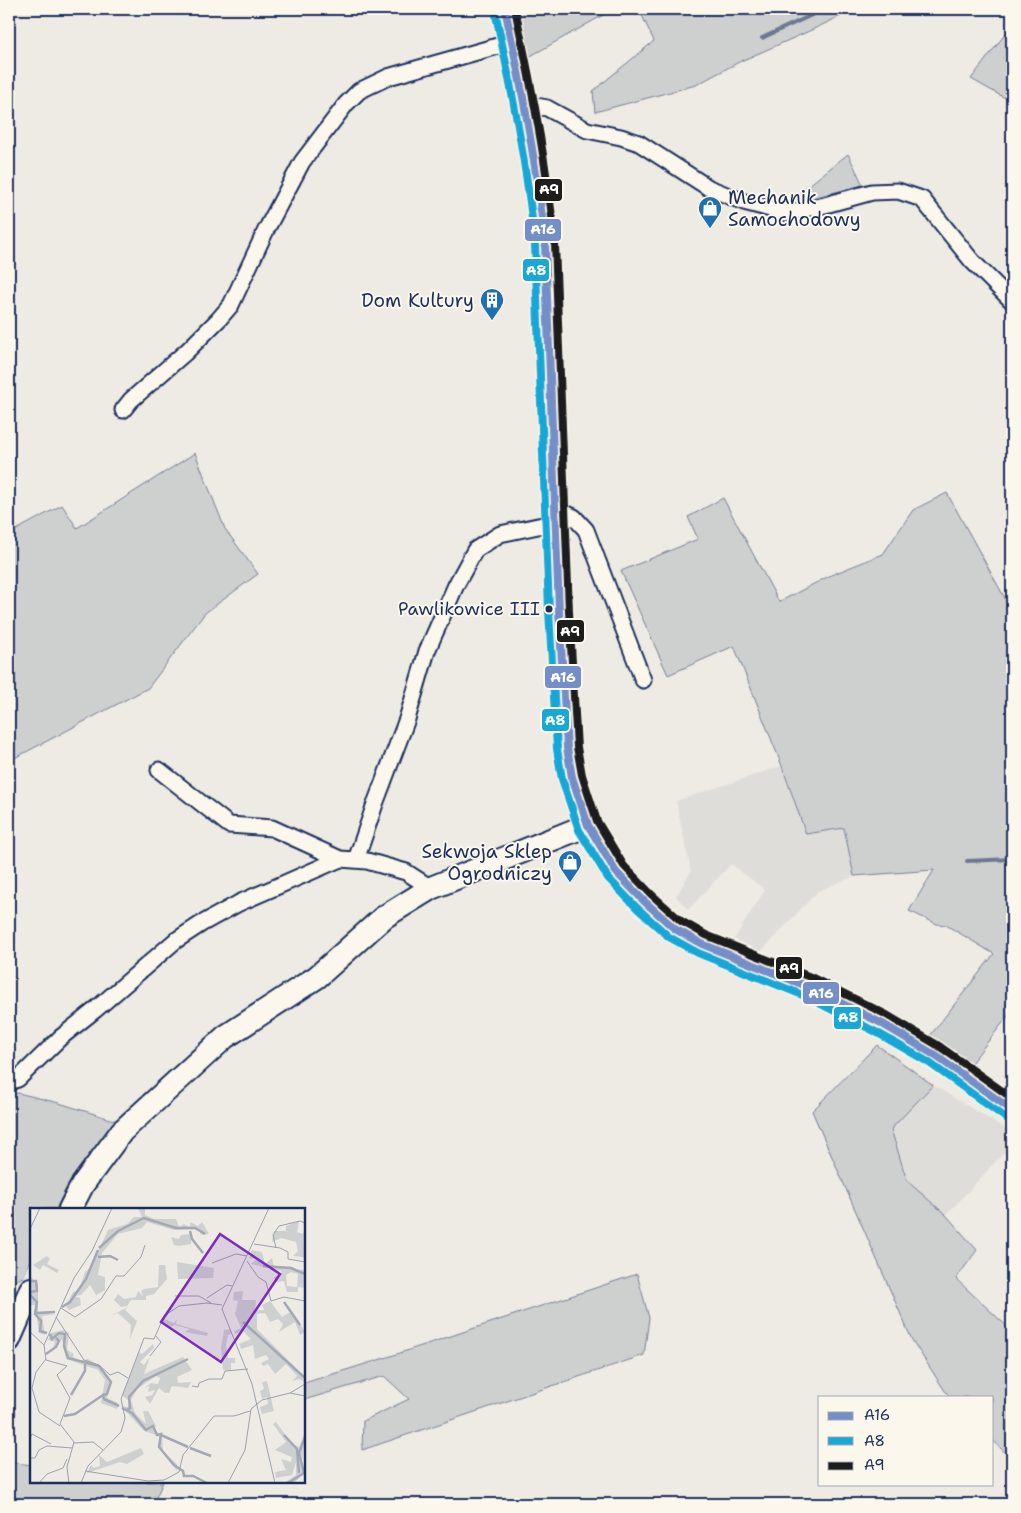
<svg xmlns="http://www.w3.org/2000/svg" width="1021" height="1513" font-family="'Shantell Sans',sans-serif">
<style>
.built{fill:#deddda}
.green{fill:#cecfcf;stroke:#747f96}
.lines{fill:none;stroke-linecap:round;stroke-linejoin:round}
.stream{stroke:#6d7892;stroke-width:4}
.street-casing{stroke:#1b2f5e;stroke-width:19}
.secondary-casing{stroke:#1b2f5e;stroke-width:26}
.street{stroke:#fbf7ec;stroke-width:15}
.secondary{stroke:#fbf7ec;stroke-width:22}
.bus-1-casing{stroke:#fbf7ec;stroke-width:11}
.bus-2-casing{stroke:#fbf7ec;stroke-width:11}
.bus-3-casing{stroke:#fbf7ec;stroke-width:11}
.bus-1{stroke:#748ec8;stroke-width:8}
.bus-2{stroke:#19a7d6;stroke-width:8}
.bus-3{stroke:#1d1d1c;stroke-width:8}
.bus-dot{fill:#1b2f5e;stroke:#fbf7ec;stroke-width:2}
.labels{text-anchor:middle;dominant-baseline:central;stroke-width:4;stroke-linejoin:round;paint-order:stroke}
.bus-label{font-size:18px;fill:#1b2f5e;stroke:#fbf7ec;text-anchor:end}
.poi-label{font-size:19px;fill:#1b2f5e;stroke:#fbf7ec;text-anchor:end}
.inset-river{fill:none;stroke:#a3a8b4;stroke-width:2.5}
.inset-road{fill:none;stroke:#9aa0ae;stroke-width:1}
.view{fill:#7b2cbf;fill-opacity:0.15;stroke:#7b2cbf;stroke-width:2.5}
.inset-edge{fill:none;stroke:#1b2f5e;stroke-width:2.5}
.line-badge{stroke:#fbf7ec;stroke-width:2}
.badge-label{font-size:14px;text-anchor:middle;font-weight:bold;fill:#fff}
</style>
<rect width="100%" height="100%" fill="#eeebe4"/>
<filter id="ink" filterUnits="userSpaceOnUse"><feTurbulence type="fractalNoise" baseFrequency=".02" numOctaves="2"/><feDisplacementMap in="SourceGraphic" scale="10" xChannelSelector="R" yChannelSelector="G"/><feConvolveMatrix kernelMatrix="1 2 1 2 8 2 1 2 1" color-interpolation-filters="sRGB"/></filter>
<g filter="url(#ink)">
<path class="built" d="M782 766 806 834 844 828 854 876 818 891 761 952 734 939 765 890 731 864 688 910 676 896 691 871 676 801Z
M933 1085 1012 1133V1144L946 1215 907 1181 891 1128Z"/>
<path class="green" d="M519 9H614L527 58Z
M639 9H856L805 33 741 61 696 85 595 112 593 91 654 41Z
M1012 25V102L971 79Z
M848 154 863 185 784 205Z
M195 453 225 529 258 574 205 613 148 688 9 761V534L62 505 77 528Z
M947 493 1012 611V1011L968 1067 929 1037 994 954 946 925 937 924 909 911 934 870 854 876 844 828 806 834 782 766 734 646 668 675 621 571 698 539 688 517 723 498 779 602 831 575 883 554 913 510Z
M877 1045 933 1085 891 1129 907 1181 946 1215 977 1250 956 1279 1012 1331V1460L992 1439V1397H951L945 1391 912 1340 812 1111Z
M18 1093 59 1103 117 1121 67 1186 56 1209H31V1260L23 1277 9 1284V1095Z
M637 1274 649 1318 644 1355 362 1450 363 1421 409 1399 384 1376 304 1400V1383L388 1357Z
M9 1462 31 1465V1482H163L153 1504H9Z"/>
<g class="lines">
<path class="stream" d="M762 38 825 9
M967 861 1012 859"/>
<g class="street-casing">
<path id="street" d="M526 108 536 106 547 108 587 130 621 137 639 143 709 188 744 202 786 213 825 205 872 192 898 191 922 199 972 261 1012 301
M123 410 131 400 187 351 219 319 231 305 266 230 302 162 346 104 359 91 388 77 512 42
M556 509 574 517 586 530 643 680
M159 770 229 825 272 828 340 859
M356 860 375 804 407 719 427 651 456 585 475 550 500 534 557 522
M9 1082 18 1079 60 1038 95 1010 175 941 201 924 239 903 340 859 367 861 406 872 431 888"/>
</g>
<g class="secondary-casing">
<path id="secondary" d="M505 9 526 108 540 196 545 244 556 509 559 611 567 748 572 777 588 825 616 872 644 901 675 929 702 944 809 987 881 1023 933 1054 1012 1110
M70 1209 83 1184 122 1131 225 1037 317 977 384 917 431 888 588 825
M9 1340 31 1289"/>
</g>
<use href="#street" class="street"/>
<use href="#secondary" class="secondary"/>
<g class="bus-1-casing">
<path id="bus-1" d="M505 9C522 87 537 165 545 244L559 611 567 748 572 777 588 825 616 872 644 901 675 929 702 944 809 987 881 1023 933 1054 1012 1110"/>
</g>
<g class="bus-2-casing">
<path id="bus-2" d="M495 11C512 89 527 166 535 245L549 611 557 749 562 779 579 830 608 878 637 908 669 937 698 953 805 996 876 1032 928 1062 1006 1118"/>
</g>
<g class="bus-3-casing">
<path id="bus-3" d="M515 9C532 87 547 164 555 243L569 611 577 747 582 775 597 821 624 866 651 894 681 921 706 935 813 978 885 1014 939 1046 1012 1098"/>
</g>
<use href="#bus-1" class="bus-1"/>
<use href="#bus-2" class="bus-2"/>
<use href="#bus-3" class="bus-3"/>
</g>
</g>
<defs>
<g id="shop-pin" transform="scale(1.25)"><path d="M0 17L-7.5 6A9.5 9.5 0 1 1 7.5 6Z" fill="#1f6fb2" stroke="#fbf7ec"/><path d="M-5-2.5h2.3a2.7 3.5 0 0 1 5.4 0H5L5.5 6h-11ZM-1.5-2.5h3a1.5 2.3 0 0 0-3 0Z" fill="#fff"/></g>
<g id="building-pin" transform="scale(1.25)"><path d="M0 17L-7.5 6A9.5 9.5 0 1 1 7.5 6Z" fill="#1f6fb2" stroke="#fbf7ec"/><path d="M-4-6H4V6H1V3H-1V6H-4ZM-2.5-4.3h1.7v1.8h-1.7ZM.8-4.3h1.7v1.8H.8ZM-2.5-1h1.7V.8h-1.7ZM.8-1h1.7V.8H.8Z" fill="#fff"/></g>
</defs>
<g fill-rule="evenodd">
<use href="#shop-pin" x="710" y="208"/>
<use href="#building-pin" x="492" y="300"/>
<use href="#shop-pin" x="570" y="862"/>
</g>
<circle class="bus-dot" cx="549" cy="609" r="4.5"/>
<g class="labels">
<g class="bus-label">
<text x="540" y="609">Pawlikowice III</text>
</g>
<g class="poi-label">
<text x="728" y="197" text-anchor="start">Mechanik<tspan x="728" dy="22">Samochodowy</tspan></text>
<text x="474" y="300">Dom Kultury</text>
<text x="552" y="851">Sekwoja Sklep<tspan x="552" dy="22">Ogrodniczy</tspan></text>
</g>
</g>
<g transform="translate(30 1208)">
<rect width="275" height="275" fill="#eeebe4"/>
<path d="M108 0H115V7L124 11H146L149 19 154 16 160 19V14L168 18 172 14 179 26 172 27 167 21 144 22 117 14 112 20 88 26 72 45 68 67 75 69V82L66 87 60 77 51 87 44 88 50 90 51 97 39 102 36 98 43 84 49 82 55 64 61 59 78 22 97 16 104 9H112ZM269 13 267 24 273 26 275 18V53L273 49 263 48 268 43 266 34 251 30 242 34 244 23H256V18ZM161 26V36L149 38 144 37 141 29 149 31 151 27ZM222 42 232 44 235 56 242 50 244 59 275 62V80L268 79V84H257L254 73 246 74 244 69 252 66 251 63 221 56 227 51 219 50ZM261 64 268 66 267 79 257 78 256 67ZM17 48 20 51 17 56 29 62 27 65 13 57 10 62 3 57ZM147 54 184 60 183 70 148 71ZM129 57H135L137 71 124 86 116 88V92H101L97 98 91 99 84 92 88 86 94 91 106 89 108 83 113 88 111 83 114 81 128 79ZM0 68 8 76V104L26 106 12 108 15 127 9 125 5 97H0ZM213 83 212 92H226L225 102H234L232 97 240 93 252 109 262 103 275 124 270 127 265 114 249 124 253 116 248 111 240 114 235 105 227 106V121L265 159 275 174 269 171 262 173 267 168 256 156 245 166 238 156 233 158 231 155 239 151 236 147 225 151 223 137 211 141 209 136 221 131 213 123 205 126 204 123 211 120 205 106 208 93 203 92 204 84ZM98 99 95 102 107 113 100 131 101 117 88 105 80 108ZM134 111 144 115 147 111 146 116 178 125 177 128 155 124 159 121 145 117 139 120 132 114ZM200 121 202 126 198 127 196 138 198 150H205V155H201V162H193L191 140 194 122ZM34 122 39 125 37 142 44 146 43 149 51 153 58 151 69 158 81 172 77 190 88 195 87 201 71 195 75 172 68 162 36 151 32 131 22 143 25 134 18 132 21 125ZM123 136 124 140 110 154 114 157 120 149 114 166 153 149 162 162 147 169 148 175 161 174 158 180 142 178 139 185H135L129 180 120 196 115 189 122 187 125 182 118 184 119 178 114 180 121 175 128 176 130 170 126 168 107 181 101 192 105 205 116 216 113 203H118L126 218 124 222 132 228 133 244 147 256V263L129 240V228L114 223 91 198 98 199 99 193 92 187 109 144 112 146ZM237 173 244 203 232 206 230 199 238 196 237 189 232 191 230 183 234 181 232 174ZM246 214 262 236 269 239 275 224 272 255 275 264 264 275H254L266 267V254L262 267 246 270 245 264 256 262 251 251 261 254 262 249 245 242 256 234 243 216ZM111 240 114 246 97 256 90 254 57 265 61 257 64 260 70 258 69 247 77 254Z" fill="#cecfcf" fill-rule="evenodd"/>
<path class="inset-river" d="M160 23 162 31 173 45M69 40 88 23 114 10 146 20H165L175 26M68 49 80 48 88 52M233 58 261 60 275 66M0 73H6L7 83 0 84M0 87 7 94 5 106 11 113 10 123 17 125M254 94 270 117M32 99 40 94 56 71 68 42M6 105 25 104M213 114 275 170M20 126 22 131 29 125 35 126 34 138 38 150 69 158 81 174 77 186 73 187 74 191 89 198M16 146 26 139 29 133 26 130M41 187 55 163V156M92 200 102 205 116 222 123 218 127 227 131 226 129 239 144 257 153 263 154 268H163L177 275M97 202 100 200 99 189 113 173 158 151M34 208 45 206 73 187M131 227 158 239M254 227 267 241 269 265M160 240 181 248M258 275 274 265 269 245 275 229"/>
<path class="inset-road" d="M239 0 192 101 222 176 245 275M0 21 10 0M224 36 250 40 258 44V51L275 54M246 40 243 27 249 18 270 13 275 15M217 53 228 69 236 74 241 93 254 89 275 93M182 55 206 46 217 48M145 88H169L181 95M177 90 197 77 202 78M31 100 45 109 71 91 86 68H94L111 49 115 37M26 109 54 152 69 157 80 167 88 164 98 170M0 124 14 137M120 148 131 134 126 128M16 151 6 164 2 180 9 204 30 218M162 178 168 179 169 175 179 171H192L195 163 218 161M260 185 275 188M0 230 2 226 21 236M44 235 63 234 73 242M0 250H5L9 242 17 238 42 240M55 263 118 273 134 272 149 264 153 247 184 208H204L220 203M9 275 17 266 33 260 37 251M39 275 37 259 44 234 30 216 40 190 27 167 37 158 16 152 14 137 44 70 62 43 82 0M51 275 58 258 91 224 95 210 91 191 114 130 124 131 134 108 149 98 177 95 192 97M198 275 215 242 221 201 232 192 260 185 275 176"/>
<path class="view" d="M190 26 250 66 191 154 131 114Z"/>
<rect width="275" height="275" class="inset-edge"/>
</g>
<g class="line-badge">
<rect x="534" y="178" width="29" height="24" rx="5" fill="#1d1d1c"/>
<rect x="524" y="218" width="38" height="24" rx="5" fill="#748ec8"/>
<rect x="522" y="258" width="28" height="24" rx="5" fill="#19a7d6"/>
<rect x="556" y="619" width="29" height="24" rx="5" fill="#1d1d1c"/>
<rect x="544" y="665" width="38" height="24" rx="5" fill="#748ec8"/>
<rect x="541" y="708" width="29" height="24" rx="5" fill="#19a7d6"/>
<rect x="775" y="956" width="28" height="24" rx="5" fill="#1d1d1c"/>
<rect x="802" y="981" width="38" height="24" rx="5" fill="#748ec8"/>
<rect x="833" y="1006" width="29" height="24" rx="5" fill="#19a7d6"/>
</g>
<g class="badge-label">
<text x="549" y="194">A9</text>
<text x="543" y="234">A16</text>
<text x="536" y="275">A8</text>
<text x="570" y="636">A9</text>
<text x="563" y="682">A16</text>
<text x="555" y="725">A8</text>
<text x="789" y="973">A9</text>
<text x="821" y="998">A16</text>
<text x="848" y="1022">A8</text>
</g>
<rect width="1021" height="1513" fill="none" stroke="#fbf7ec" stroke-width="30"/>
<rect x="15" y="15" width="991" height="1483" fill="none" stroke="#1b2f5e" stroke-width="2" filter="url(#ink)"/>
<rect x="818" y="1396" width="175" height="90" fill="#fbf7ec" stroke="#a1a7b3"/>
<rect x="828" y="1412" width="25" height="8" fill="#748ec8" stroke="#a1a7b3"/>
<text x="864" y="1420" font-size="15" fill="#1b2f5e">A16</text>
<rect x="828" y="1437" width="25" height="8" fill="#19a7d6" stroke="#a1a7b3"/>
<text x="864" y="1446" font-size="15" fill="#1b2f5e">A8</text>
<rect x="828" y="1462" width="25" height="8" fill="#1d1d1c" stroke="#a1a7b3"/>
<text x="864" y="1470" font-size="15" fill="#1b2f5e">A9</text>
</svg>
